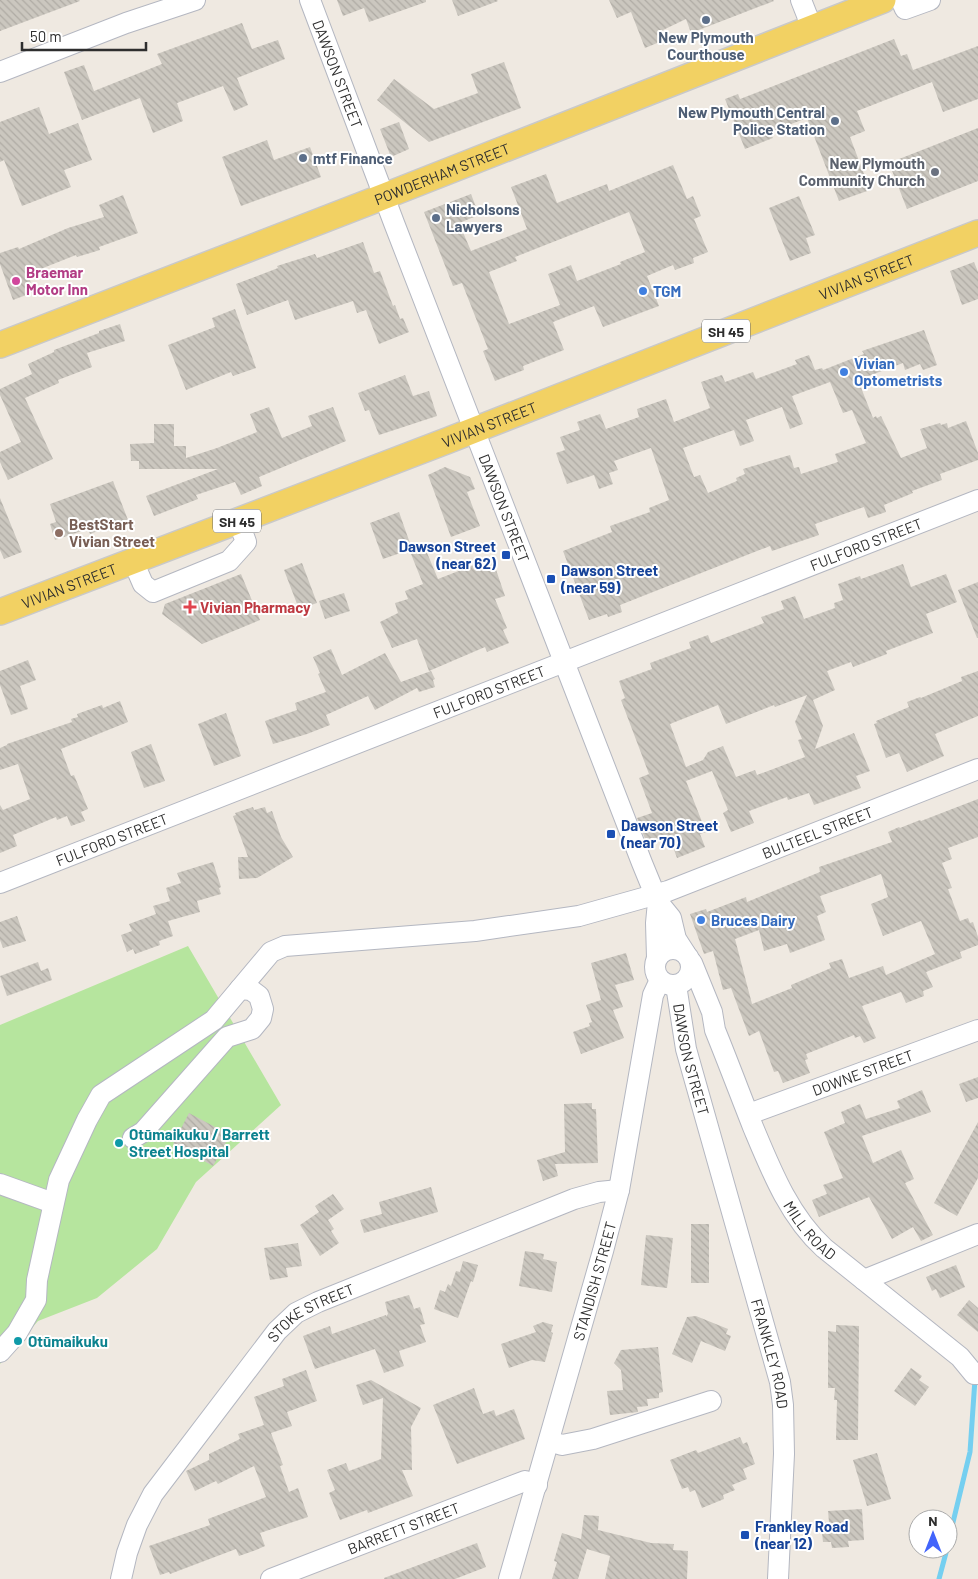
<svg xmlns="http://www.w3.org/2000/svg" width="978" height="1579" font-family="Barlow,sans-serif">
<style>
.grass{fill:#b6e59e}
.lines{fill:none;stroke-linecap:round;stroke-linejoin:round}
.stream{stroke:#75cff0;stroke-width:5}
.building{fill:url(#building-back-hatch);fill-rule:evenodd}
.minor-casing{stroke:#b4b7c1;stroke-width:22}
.major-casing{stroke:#c9c9c9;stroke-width:28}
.minor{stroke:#fff;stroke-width:20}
.major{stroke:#f2d163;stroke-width:25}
.service-dot{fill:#5c6f8a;stroke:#fff;stroke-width:2}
.worship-dot{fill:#6b7280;stroke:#fff;stroke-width:2}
.hotel-dot{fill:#d1479c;stroke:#fff;stroke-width:2}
.shop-dot{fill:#3f7fe0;stroke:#fff;stroke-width:2}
.education-dot{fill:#8d6e63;stroke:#fff;stroke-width:2}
.transit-dot{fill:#1a4fb4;stroke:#fff;stroke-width:2}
.health-dot{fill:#e0444e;stroke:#fff;stroke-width:2}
.culture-dot{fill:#0f9aa8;stroke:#fff;stroke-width:2}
.labels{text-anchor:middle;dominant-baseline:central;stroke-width:4;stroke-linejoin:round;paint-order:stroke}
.shield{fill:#fff;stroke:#6d6d6d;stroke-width:1}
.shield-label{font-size:14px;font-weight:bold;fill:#2e2e2e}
.service-label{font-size:15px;font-weight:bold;fill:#4e5e75;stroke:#fff;text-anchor:start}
.street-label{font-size:15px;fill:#2e2e2e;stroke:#fff}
.worship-label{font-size:15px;font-weight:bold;fill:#5b616d;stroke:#fff;text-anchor:end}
.hotel-label{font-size:15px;font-weight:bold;fill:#b23c85;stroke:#fff;text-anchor:start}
.shop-label{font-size:15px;font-weight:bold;fill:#366cbe;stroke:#fff;text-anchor:start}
.education-label{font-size:15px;font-weight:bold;fill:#785e54;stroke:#fff;text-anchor:start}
.transit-label{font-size:15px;font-weight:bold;fill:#164399;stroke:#fff;text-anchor:start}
.health-label{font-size:15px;font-weight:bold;fill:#be3a42;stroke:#fff;text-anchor:start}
.culture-label{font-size:15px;font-weight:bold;fill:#0d838f;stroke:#fff;text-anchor:start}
</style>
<defs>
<pattern id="building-back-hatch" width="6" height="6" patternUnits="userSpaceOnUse" patternTransform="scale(1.25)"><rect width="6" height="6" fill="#cbc7bf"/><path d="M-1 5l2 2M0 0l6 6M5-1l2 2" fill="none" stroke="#afaba4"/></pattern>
</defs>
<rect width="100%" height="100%" fill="#efe9e1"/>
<path class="grass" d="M188 946 281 1105 196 1182 157 1249 97 1298 38 1321 0 1364V1025Z"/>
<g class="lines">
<path class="stream" d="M948 1543 970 1452 975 1379
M939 1579 947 1549"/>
</g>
<path class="building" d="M0 0H79L80 1 0 31Z
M337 0H426V2L369 22 364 8 343 16Z
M452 0H497L498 1 458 16Z
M609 0H773L774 1 691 33 686 19 663 30 667 39 645 48 631 12 617 18Z
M242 23 252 49 278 40 285 59 237 78 248 105 234 111 223 86 177 103 183 121 153 133 140 98 82 120 64 72 84 65 94 91 162 64 157 54Z
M894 39 901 56 907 54 913 70 978 46V99L943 112 932 82 857 111 865 131 850 137 870 190 839 201 807 118 770 132 773 138 745 149 725 99 738 94 740 99Z
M504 62 521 108 429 142 377 100 394 79 434 109 478 93 471 74Z
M39 107 49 134 78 123 92 160 64 170 71 187 22 206 4 160 0 162V122Z
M399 122 409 149 391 157 380 129Z
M978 128V181L907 209 889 163Z
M267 140 274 160 310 147 321 177 241 206 222 157Z
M673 165 687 199 693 196 701 216 694 219 708 252 693 258 694 263 675 270 673 265 647 276 659 306 603 327 594 306 553 322 564 350 523 366 524 370 495 381 483 351 488 349 462 283 453 286 424 212 471 194 479 215 459 223 471 251 527 229 511 187 546 174 557 203 607 184 609 191ZM629 212 645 252 620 262 621 264 577 281 571 265 548 274 560 305 509 324 489 272 517 261 515 257Z
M123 195 138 233 99 247 100 250 77 257 76 255 28 274 34 292 13 300 0 264V253L18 247 19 249 68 228 104 217 99 205Z
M799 196 815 235 806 238 811 253 790 261 769 208Z
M363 242 374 273 380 271 393 306 395 305 400 319 403 318 409 332 379 344 366 310 357 313 353 301 295 320 288 300 247 315 236 284 278 268 277 266 315 254 317 258Z
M974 262 978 272V299L962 305 950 271Z
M235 309 256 368 233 376 231 372 186 390 168 345 215 327 212 318Z
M120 324 125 341 87 353 92 367 58 380 59 383 25 398 53 459 8 480 0 462V452L21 442 0 395V389L32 374 28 364 54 352V350L99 333V331Z
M924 330 937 365 923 370 920 364 905 370 903 363 858 380 873 418 876 416 877 418 881 416 901 458 927 448 920 429 940 423 941 425 947 423 948 428 966 421 978 453V460L940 474 942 480 912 491 913 493 884 505 886 512 868 518 864 507 815 524 819 535 772 551 770 546 620 605 622 612 608 617 607 614 589 620 563 551 612 532 610 526 650 512 649 508 669 500 651 448 614 461 618 470 609 473 613 484 599 489 594 475 567 484 556 453 565 450 560 437 580 430 577 422 600 414 606 429 639 417 637 409 666 399 674 422 710 408 701 382 722 375 725 382 753 372 756 379 797 364 795 360 809 355 815 370 822 368 823 370 864 354 862 351ZM830 382 843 413 852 410 866 443 835 454 838 462 801 474 799 467 794 468 790 455 743 469 745 474 736 478 737 481 708 493 700 475 694 477 683 448 734 430 740 446 754 441 746 420 782 407 790 429 803 424 792 396Z
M405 375 413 396 429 391 437 416 379 435 369 410 365 411 358 393Z
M269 407 282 438 312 426 308 416 333 407 346 441 259 477 262 486 241 495 235 482 196 495 198 499 154 516 146 496 218 469H139V461H131L130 444 154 443V424H174V446H186V458L217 448 257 432 250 414Z
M445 467 470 477 475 489 467 492 480 526 451 537 428 475Z
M113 481 128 520 90 534 88 529 55 540 50 524 56 522 50 504Z
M0 498 22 552 4 559 0 550Z
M399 512 412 549 383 559 370 523Z
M425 548 438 579 492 558 505 596 495 599 507 628 503 630 509 643 487 652 485 647 429 671 417 639 392 648 380 622 398 613 395 603 408 599 405 591 423 584 411 554Z
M302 563 317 603 299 609 284 570Z
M903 564 911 587 946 574 957 602 926 614 933 633 886 651 887 654 853 667 851 662 827 671 835 690 813 700 823 726 815 749 854 733 870 771 856 776 861 788 814 805 809 793 788 800 787 797 749 811 754 823 731 832 723 813 728 810 712 771 686 781 706 832 700 834 705 847 677 858 669 836 647 844 637 818 652 813 639 778 649 774 621 700 625 698 619 681 652 669 650 663 691 648 689 642 708 635 711 643 764 623 761 617 784 609 781 601 795 596 804 619 835 608 834 603 843 600 838 584 860 576 861 579ZM807 695 795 722 802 739 798 740 805 757 757 775 755 770 736 777 723 746 708 752 703 760 686 767 670 724 718 705 726 724 774 705 775 707Z
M241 574 260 620 202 644 162 614 165 604Z
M978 582V638H977L958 590Z
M344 593 350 611 325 619 319 601Z
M331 649 342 675 385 653 401 682 431 671 435 679 433 680 435 687 419 692 417 688 375 710 368 696 326 715 330 725 307 734 273 744 265 721 297 710 295 703 326 692 318 674 320 673 313 657Z
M28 660 36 680 20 686 28 709 11 715 0 685V671Z
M978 671V716L935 734 944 756 907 772 899 753 886 758 874 724 877 723 876 721 909 707 907 702 920 697 921 698 962 681 961 677Z
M120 701 128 722 61 749 71 776 74 775 88 809 81 812 85 821 71 826 67 816 57 820 56 817 13 835 17 846 0 853V805L3 810 30 799 18 764 0 770V748L7 745V744L72 722 71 719 78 717 77 714 102 705 103 708Z
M226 713 241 756 214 766 198 724Z
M151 744 165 781 144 788 131 752Z
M978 799V837L948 848 952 859 942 863 952 888 948 889 960 921 968 918 970 923 973 922 978 937V945L960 952 962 958 926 972 933 987 923 991 924 996 906 1003 901 992 862 1006 876 1038 864 1043 860 1036 855 1038 854 1035 806 1054 808 1059 805 1060 810 1073 783 1083 778 1071 774 1072 759 1031 749 1036 731 988 723 990 713 951 704 954 690 914 706 909 707 912 746 897 747 902 820 872 819 867 892 842 888 832 899 827 900 828 920 820 921 821ZM881 874 888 897 871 904 883 936 921 921 935 954 886 975 883 966 849 978 842 959 829 963 831 968 791 985 792 988 752 1004 735 939 759 930 764 951 787 944 790 953 825 940 817 916 826 912 820 896 849 886Z
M253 807 254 810 265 807 267 813 272 811 281 837 293 857 257 878 239 879 238 857H248L233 816 236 815 235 813Z
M213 862 221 887 219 888 221 894 197 901 200 912 168 921 173 936 159 941 160 945 135 954 133 949 127 952 121 935 132 931 129 924 156 914 153 906 170 901 166 888 181 883 177 873Z
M17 916 26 941 3 948 0 940V922Z
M626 953 634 980 615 985 623 1007 613 1010 624 1038 581 1054 573 1032 590 1026 589 1023 592 1022 586 1005 601 1000 591 963Z
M38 962 41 971 48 968 52 980 7 996 0 976Z
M978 1077V1098L966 1102 959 1084Z
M922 1090 931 1112 862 1136 873 1163 901 1150 914 1179 905 1183 933 1235 921 1241 913 1227 892 1239 869 1197 819 1217 812 1200 827 1194 823 1185 843 1178 824 1132 845 1123 841 1112 860 1104 866 1119 900 1108 897 1101Z
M592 1103V1109H596L598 1163 555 1164 558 1176 543 1181 537 1160 565 1152 564 1104Z
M189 1113 230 1135 213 1166 173 1144Z
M978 1122V1178L957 1216 934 1203Z
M431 1187 438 1212 364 1233 360 1220 382 1214 379 1202Z
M333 1194 344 1209 328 1220 334 1229 331 1231 339 1243 320 1256 300 1225 319 1212 315 1206Z
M691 1224H709V1283H691Z
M646 1235 673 1238 667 1288 641 1285Z
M298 1243 302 1266 286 1268 288 1277 270 1280 264 1248Z
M525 1251 544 1254 543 1259 557 1262 552 1292 519 1286Z
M463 1261 478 1265 473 1282 471 1281 458 1318 434 1309 440 1290 445 1292 448 1284 451 1286 456 1271 460 1272Z
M956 1265 965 1287 940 1298 936 1289 932 1291 926 1277Z
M409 1295 414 1309 420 1307 425 1324 420 1325 426 1342 399 1351 404 1366 384 1373 375 1349 315 1369 303 1336 330 1326 332 1334 386 1315 387 1317V1315L388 1314 385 1302Z
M969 1300 978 1308V1332L957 1315Z
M696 1316 728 1329 726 1334 731 1336 725 1351 701 1341 692 1363 672 1354 687 1317Z
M543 1322 553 1325 551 1332 553 1333 545 1362 532 1360 509 1368 501 1344 536 1332 533 1326Z
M836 1325 859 1326 858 1440H836L837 1400H834L835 1388H828V1331L836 1332Z
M658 1347 663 1392 659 1393V1398L647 1399 648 1406 637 1407 638 1412 610 1415 607 1391 623 1390 621 1370 614 1363 621 1350Z
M911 1368 922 1376 919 1380 929 1387 915 1406 894 1391Z
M306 1370 317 1401 287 1412 292 1426 271 1433 283 1465 280 1466 289 1492 298 1488 308 1517 260 1533 265 1546 256 1550 239 1556 236 1549 170 1574 169 1572 160 1575 149 1546 210 1525 208 1519 266 1497 254 1466 218 1484 216 1481 195 1491 186 1471 209 1460V1454L240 1439 238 1434 264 1425 254 1397 284 1386 282 1379Z
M371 1380 421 1408 411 1427 412 1470H402L413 1496 368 1513 367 1510 340 1520 329 1493 335 1490 327 1470 346 1463 349 1471 381 1459 383 1398 363 1405 356 1385Z
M474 1388 483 1414 494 1410 496 1416 514 1409 525 1439 457 1464 433 1405Z
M740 1437 743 1444 747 1442 755 1464 743 1469 747 1479 732 1485 735 1490 723 1495 724 1499 702 1508 695 1490 690 1492 688 1487 682 1489 670 1460 696 1450 698 1453Z
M877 1453 891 1499 867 1506 853 1460Z
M862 1509 864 1540 848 1541 849 1547 832 1548 831 1542H823L821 1523 829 1522 828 1511Z
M584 1515 599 1516 598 1530 651 1543 674 1544 673 1550 688 1551 687 1579H605L610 1556 587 1549 578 1579H552L557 1562 554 1561 562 1533 581 1539Z
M477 1543 486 1567 455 1579H384V1578Z"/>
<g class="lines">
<g class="minor-casing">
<g id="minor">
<path id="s1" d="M310 0 394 223 642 863 658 902 671 918 676 939 685 953"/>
<path d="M801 0 812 28"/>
<path d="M901 0 905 9 930 0"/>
<path d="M0 72 126 23 195 0"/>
<path d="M133 561 143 584 153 592 229 561 246 542 238 520"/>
<path id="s2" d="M0 883 978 500"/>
<circle cx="673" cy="967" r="18"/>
<path d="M657 958 656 923 658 902"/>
<path id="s3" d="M692 963 712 1012 715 1030C728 1062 740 1094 753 1127 771 1170 789 1216 824 1248L960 1357 974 1374H978"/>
<path id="s4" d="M676 985 686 1049 780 1382 783 1405 784 1454 778 1579"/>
<path id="s5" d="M749 1114 978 1030"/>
<path d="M133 1138 143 1132 227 1037 252 1029 261 1018 263 1009 259 996 251 990 240 989"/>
<path d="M0 1184 53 1203"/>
<path d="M864 1280 978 1234"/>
<path id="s6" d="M0 1352 17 1333 36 1300 37 1280 59 1180 87 1120 101 1095 214 1020 271 952 285 946 475 931 579 916 668 891 978 769"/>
<path d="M549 1441 562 1445 593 1439 711 1401"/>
<path id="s7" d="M121 1579 127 1553 137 1525 153 1494 277 1331 296 1313 318 1302 574 1199 599 1192 619 1190"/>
<path id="s8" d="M271 1579 525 1481 537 1485"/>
<path id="s9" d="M509 1579 603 1251 619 1190 653 995 660 980"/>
</g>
</g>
<g class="major-casing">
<g id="major">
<path id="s10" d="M0 345 385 196 883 0"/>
<path id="s11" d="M0 612 449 440 978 233"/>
</g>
</g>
<use href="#minor" class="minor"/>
<use href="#major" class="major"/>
</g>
<g class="service-dot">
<circle cx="706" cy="20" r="5"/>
<circle cx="835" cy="121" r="5"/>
<circle cx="303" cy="158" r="5"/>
<circle cx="436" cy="218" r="5"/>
</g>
<circle class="worship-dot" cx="935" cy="172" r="5"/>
<circle class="hotel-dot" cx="16" cy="281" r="5"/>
<g class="shop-dot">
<circle cx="643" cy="291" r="5"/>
<circle cx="844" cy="372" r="5"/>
<circle cx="701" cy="920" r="5"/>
</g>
<circle class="education-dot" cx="59" cy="533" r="5"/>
<g class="transit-dot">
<rect x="501" y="550" width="10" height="10" rx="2.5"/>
<rect x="546" y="574" width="10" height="10" rx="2.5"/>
<rect x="606" y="829" width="10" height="10" rx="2.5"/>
<rect x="740" y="1530" width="10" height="10" rx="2.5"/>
</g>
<path class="health-dot" d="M187.5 599.5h5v5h5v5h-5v5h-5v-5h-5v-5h5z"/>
<g class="culture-dot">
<circle cx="119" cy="1143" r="5"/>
<circle cx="18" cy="1341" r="5"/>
</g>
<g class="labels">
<g class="shield">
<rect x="702" y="319.5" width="48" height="23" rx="4"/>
<rect x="213" y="509.5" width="48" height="23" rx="4"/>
</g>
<g class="shield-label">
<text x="726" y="331">SH 45</text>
<text x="237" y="521">SH 45</text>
</g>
<g class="service-label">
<text x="706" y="37" text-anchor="middle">New Plymouth<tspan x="706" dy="17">Courthouse</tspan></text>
<text x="825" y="112" text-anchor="end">New Plymouth Central<tspan x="825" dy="17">Police Station</tspan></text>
<text x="313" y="158">mtf Finance</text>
<text x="446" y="209">Nicholsons<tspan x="446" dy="17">Lawyers</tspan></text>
</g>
<g class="street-label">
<text stroke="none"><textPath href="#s1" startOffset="79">DAWSON STREET</textPath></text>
<text stroke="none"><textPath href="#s10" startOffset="474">POWDERHAM STREET</textPath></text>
<text stroke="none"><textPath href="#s11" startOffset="929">VIVIAN STREET</textPath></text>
<text stroke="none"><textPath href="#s11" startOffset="524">VIVIAN STREET</textPath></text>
<text stroke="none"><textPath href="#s1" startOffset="544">DAWSON STREET</textPath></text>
<text stroke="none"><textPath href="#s2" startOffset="930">FULFORD STREET</textPath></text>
<text stroke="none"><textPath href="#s11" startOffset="74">VIVIAN STREET</textPath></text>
<text stroke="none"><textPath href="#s2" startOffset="525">FULFORD STREET</textPath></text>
<text stroke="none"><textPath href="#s6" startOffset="1069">BULTEEL STREET</textPath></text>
<text stroke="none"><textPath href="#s2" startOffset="120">FULFORD STREET</textPath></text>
<text stroke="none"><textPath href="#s4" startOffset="76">DAWSON STREET</textPath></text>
<text stroke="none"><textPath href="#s5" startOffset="121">DOWNE STREET</textPath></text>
<text stroke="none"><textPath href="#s3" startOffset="294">MILL ROAD</textPath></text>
<text stroke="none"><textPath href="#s9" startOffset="310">STANDISH STREET</textPath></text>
<text stroke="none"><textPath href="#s7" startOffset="335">STOKE STREET</textPath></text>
<text stroke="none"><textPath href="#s4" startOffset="381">FRANKLEY ROAD</textPath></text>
<text stroke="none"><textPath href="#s8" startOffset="142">BARRETT STREET</textPath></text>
</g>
<g class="worship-label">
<text x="925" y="163">New Plymouth<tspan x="925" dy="17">Community Church</tspan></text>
</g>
<g class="hotel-label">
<text x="26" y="272">Braemar<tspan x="26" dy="17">Motor Inn</tspan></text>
</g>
<g class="shop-label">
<text x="653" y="291">TGM</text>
<text x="854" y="363">Vivian<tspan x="854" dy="17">Optometrists</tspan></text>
<text x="711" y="920">Bruces Dairy</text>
</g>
<g class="education-label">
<text x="69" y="524">BestStart<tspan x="69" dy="17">Vivian Street</tspan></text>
</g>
<g class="transit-label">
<text x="496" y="546" text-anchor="end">Dawson Street<tspan x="496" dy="17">(near 62)</tspan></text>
<text x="561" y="570">Dawson Street<tspan x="561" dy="17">(near 59)</tspan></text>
<text x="621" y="825">Dawson Street<tspan x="621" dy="17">(near 70)</tspan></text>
<text x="755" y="1526">Frankley Road<tspan x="755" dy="17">(near 12)</tspan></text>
</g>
<g class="health-label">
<text x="200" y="607">Vivian Pharmacy</text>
</g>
<g class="culture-label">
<text x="129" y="1134">Otūmaikuku / Barrett<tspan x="129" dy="17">Street Hospital</tspan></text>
<text x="28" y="1341">Otūmaikuku</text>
</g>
</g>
<g transform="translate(933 1534)"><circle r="24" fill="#ffffff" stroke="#ababab"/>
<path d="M0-4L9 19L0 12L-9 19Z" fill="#4264fb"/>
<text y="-8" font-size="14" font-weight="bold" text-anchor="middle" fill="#2e2e2e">N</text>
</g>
<path d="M22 42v8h124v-8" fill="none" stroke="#2e2e2e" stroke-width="2.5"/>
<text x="30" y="42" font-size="15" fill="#2e2e2e" stroke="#ffffff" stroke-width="4" paint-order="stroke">50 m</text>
</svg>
